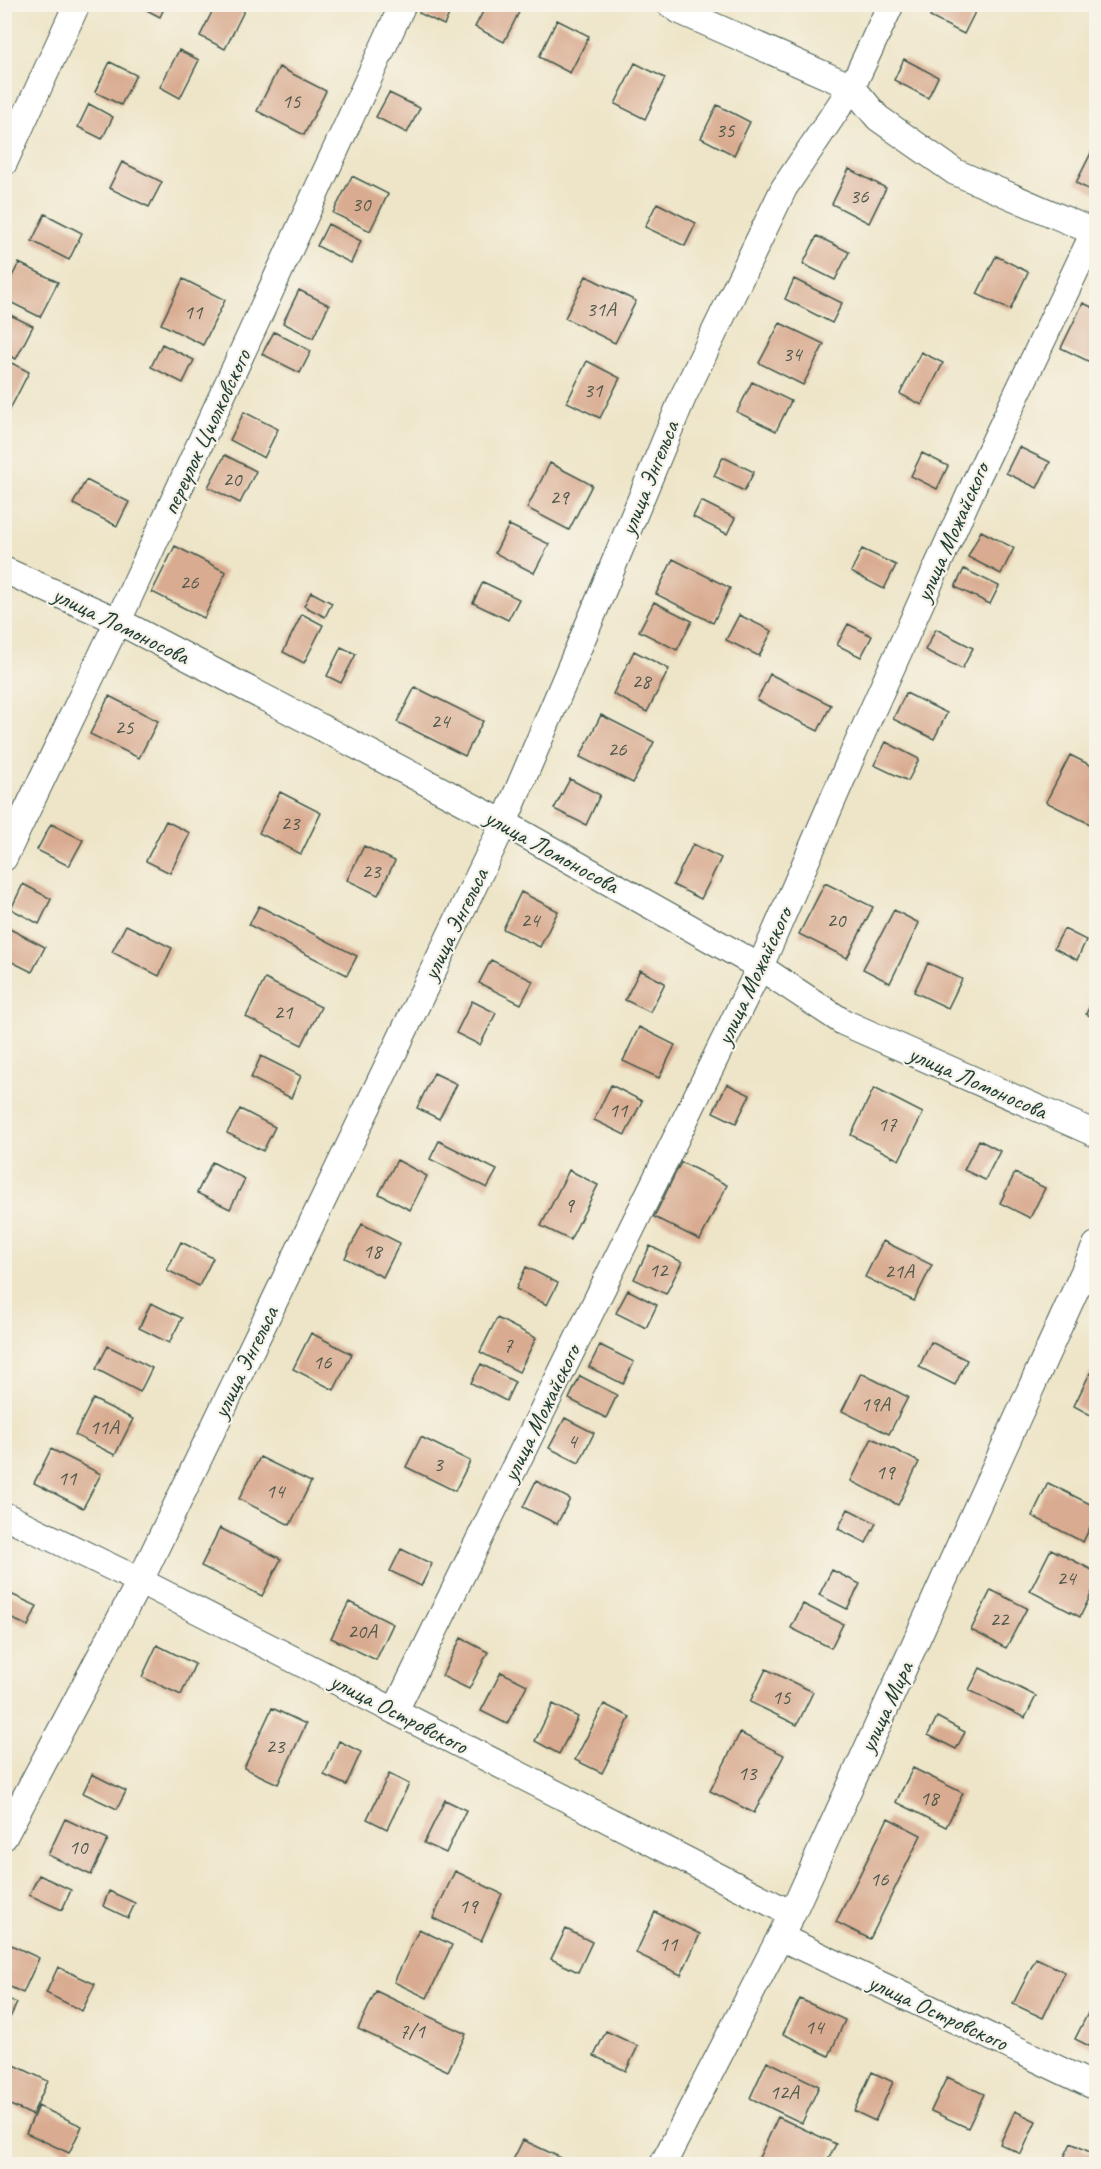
<svg xmlns="http://www.w3.org/2000/svg" width="1101" height="2169" font-family="Caveat,sans-serif">
<style>
.building{fill:#d9ac91}
.lines{fill:none;stroke-linecap:round;stroke-linejoin:round}
.street-casing{stroke:#3e564a;stroke-width:28}
.street{stroke:#fff;stroke-width:26}
.labels{text-anchor:middle;dominant-baseline:central;stroke-width:4.5;stroke-linejoin:round;paint-order:stroke}
.number-label{font-size:21px;fill:#4e594b}
.street-label{font-size:24px;fill:#1f3d34;stroke:#f7f3e8}
</style>
<rect width="100%" height="100%" fill="#f7f3e8"/>
<filter id="ink" filterUnits="userSpaceOnUse"><feTurbulence type="fractalNoise" baseFrequency=".0167" numOctaves="2"/><feDisplacementMap in="SourceGraphic" scale="12" xChannelSelector="R" yChannelSelector="G"/><feConvolveMatrix kernelMatrix="1 2 1 2 8 2 1 2 1" color-interpolation-filters="sRGB"/></filter>
<filter id="wash" filterUnits="userSpaceOnUse"><feTurbulence type="fractalNoise" baseFrequency=".008" numOctaves="4" result="noise"/><feDisplacementMap in="SourceGraphic" scale="24" xChannelSelector="R" yChannelSelector="G"/><feGaussianBlur stdDeviation="1.35" result="paint"/><feColorMatrix in="noise" values="0 0 0 0 0 0 0 0 0 0 0 0 0 0 0 0 0 1.4 0 .05"/><feComposite in="paint" operator="in"/></filter>
<g filter="url(#wash)">
<rect width="100%" height="100%" fill="#eee5c8"/>
<g id="blocks">
<path class="building" d="M135 4H166L160 17Z
M216 4 247 5 225 49 200 36Z
M423 4H454L444 25 419 13Z
M487 4H523L504 42 475 27Z
M936 4H979L964 34 930 17Z
M557 20 589 36 570 73 539 57Z
M179 50 199 60 180 98 160 87Z
M904 59 938 77 928 98 894 80Z
M110 62 136 75 121 105 95 92Z
M635 63 665 78 645 119 615 104Z
M279 67 326 91 304 135 257 111Z
M389 93 420 108 407 133 376 117Z
M89 104 113 117 102 139 78 127Z
M717 105 750 122 734 155 701 138Z
M1093 149 1096 150V193L1076 183Z
M122 162 162 182 149 207 109 188Z
M849 169 886 188 869 223 832 204Z
M352 176 388 194 370 231 333 213Z
M657 203 696 223 685 246 645 227Z
M45 214 82 233 69 260 32 241Z
M328 224 361 241 351 263 317 246Z
M817 236 849 252 835 280 803 264Z
M996 256 1028 272 1010 310 977 294Z
M19 263 58 282 40 317 4 299V292Z
M586 276 636 301 615 343 565 318Z
M183 279 225 300 203 345 161 324Z
M794 279 842 303 832 323 785 299Z
M299 290 329 305 313 338 283 323Z
M1083 303 1096 309V350L1090 362 1061 348Z
M4 312 33 326 16 359 4 353Z
M780 323 824 344 803 385 759 363Z
M274 332 311 351 300 373 262 354Z
M162 344 194 360 183 383 151 367Z
M921 352 943 363 922 405 900 394Z
M4 359 29 372 4 421Z
M587 361 620 378 600 418 567 402Z
M752 382 791 401 776 431 737 412Z
M244 412 278 429 264 458 230 440Z
M1019 447 1050 462 1037 488 1006 473Z
M922 453 948 466 937 489 911 476Z
M225 455 256 471 240 503 208 487Z
M723 457 754 472 744 491 714 476Z
M550 463 592 485 569 530 527 508Z
M86 480 129 502 117 526 73 504Z
M701 501 735 518 727 534 693 517Z
M509 525 549 544 534 573 495 553Z
M981 531 1014 548 1001 574 968 557Z
M175 546 226 572 204 618 152 592Z
M862 549 896 565 884 589 851 572Z
M673 559 730 588 713 623 656 594Z
M964 569 999 586 990 604 955 587Z
M483 582 519 599 508 620 473 603Z
M311 592 332 603 325 617 304 606Z
M654 602 692 621 677 650 639 631Z
M302 614 323 625 304 663 283 652Z
M739 615 772 631 759 656 726 640Z
M848 624 872 636 861 657 837 645Z
M936 629 973 648 962 669 925 650Z
M341 647 356 654 341 683 327 676Z
M634 651 669 669 647 712 613 694Z
M770 674 831 705 818 731 757 700Z
M415 687 483 721 465 756 397 722Z
M906 693 947 713 934 739 893 719Z
M109 696 158 721 139 758 90 734Z
M601 715 654 742 633 783 580 757Z
M886 742 919 759 908 781 874 765Z
M1070 755 1096 768V827L1046 802Z
M570 779 600 795 586 825 554 809Z
M280 792 321 813 301 854 259 833Z
M166 821 190 833 170 873 146 861Z
M51 824 83 840 69 866 37 850Z
M693 844 721 858 701 899 673 885Z
M364 846 395 861 378 895 347 880Z
M825 883 873 907 847 958 799 934Z
M23 884 51 899 39 924 11 909Z
M521 892 558 911 540 947 503 929Z
M259 906 357 956 347 975 249 925Z
M894 910 919 923 890 983 863 969Z
M126 925 172 948 159 976 112 952Z
M4 926 45 947 32 972 4 958Z
M1064 929 1086 940 1077 960 1054 948Z
M491 960 533 981 521 1004 479 983Z
M928 963 962 979 948 1008 914 992Z
M640 970 665 983 650 1012 625 1000Z
M265 979 321 1007 302 1045 246 1017Z
M1096 994V1019L1086 1014Z
M472 1001 496 1013 480 1045 456 1033Z
M639 1027 675 1045 659 1078 623 1061Z
M261 1056 301 1076 291 1098 251 1078Z
M434 1073 457 1084 439 1119 417 1108Z
M727 1084 750 1095 736 1123 713 1112Z
M611 1085 642 1101 625 1135 594 1120Z
M874 1088 923 1113 899 1160 851 1135Z
M240 1109 275 1127 263 1151 227 1133Z
M979 1140 1000 1151 985 1180 964 1170Z
M439 1141 497 1170 487 1188 430 1159Z
M397 1160 427 1176 410 1210 379 1194Z
M212 1162 245 1179 230 1209 197 1193Z
M681 1162 727 1185 700 1240 654 1217Z
M569 1170 598 1185 570 1240 541 1226Z
M1015 1173 1045 1188 1030 1218 1000 1203Z
M362 1224 400 1243 383 1277 345 1258Z
M883 1241 932 1265 914 1301 865 1277Z
M181 1242 213 1258 199 1286 167 1270Z
M650 1246 682 1262 666 1294 634 1279Z
M526 1267 558 1283 547 1305 516 1289Z
M628 1290 657 1305 646 1328 616 1313Z
M151 1303 182 1318 169 1343 139 1328Z
M497 1318 536 1338 519 1372 480 1352Z
M311 1333 352 1354 334 1390 293 1369Z
M931 1342 967 1360 955 1385 919 1367Z
M600 1345 634 1362 623 1384 589 1367Z
M108 1346 152 1368 140 1392 96 1369Z
M481 1364 515 1382 506 1401 471 1383Z
M861 1373 908 1397 889 1434 842 1411Z
M1090 1373 1096 1376V1418L1074 1406Z
M580 1376 617 1395 606 1418 569 1399Z
M93 1399 133 1419 115 1455 75 1435Z
M565 1418 594 1433 579 1463 549 1448Z
M421 1437 470 1461 455 1491 406 1467Z
M872 1438 919 1462 898 1505 851 1481Z
M51 1449 101 1474 83 1508 34 1483Z
M260 1457 311 1482 290 1525 239 1499Z
M536 1481 570 1499 557 1524 523 1507Z
M1048 1483 1096 1507V1515L1083 1542 1032 1516Z
M848 1509 876 1523 866 1543 838 1529Z
M220 1528 281 1559 262 1596 201 1566Z
M401 1549 432 1564 421 1586 390 1571Z
M1051 1549 1096 1572V1584L1080 1617 1030 1591Z
M832 1570 860 1584 847 1609 819 1595Z
M991 1590 1027 1608 1006 1648 971 1630Z
M4 1591 37 1606 28 1626 4 1615Z
M349 1602 393 1624 376 1660 331 1638Z
M803 1604 843 1624 831 1648 791 1628Z
M461 1638 488 1652 469 1689 442 1676Z
M157 1645 195 1664 181 1695 142 1677Z
M980 1668 1036 1696 1025 1718 969 1690Z
M766 1669 813 1692 797 1725 750 1702Z
M501 1672 527 1685 507 1724 481 1711Z
M553 1704 578 1717 559 1754 535 1741Z
M604 1704 630 1717 602 1773 575 1760Z
M272 1708 306 1724 278 1784 244 1768Z
M937 1717 965 1732 956 1749 928 1735Z
M740 1733 784 1755 754 1813 710 1791Z
M339 1741 361 1752 346 1785 324 1775Z
M913 1768 963 1793 946 1827 896 1802Z
M92 1774 126 1791 117 1809 83 1793Z
M389 1774 409 1784 387 1829 367 1819Z
M445 1800 466 1810 446 1853 424 1843Z
M888 1818 921 1835 870 1939 836 1922Z
M65 1819 108 1839 91 1875 48 1855Z
M455 1871 502 1894 481 1941 433 1918Z
M39 1875 71 1890 62 1910 29 1895Z
M109 1891 135 1903 128 1918 103 1906Z
M655 1912 700 1934 681 1975 636 1953Z
M419 1929 452 1945 427 1998 394 1982Z
M566 1929 592 1942 578 1972 551 1959Z
M7 1943 39 1958 23 1993 4 1984V1947Z
M1036 1958 1065 1972 1043 2018 1013 2004Z
M58 1967 95 1984 82 2011 46 1993Z
M376 1991 466 2034 448 2071 358 2029Z
M4 1997 17 2003 4 2030Z
M1096 1997V2042L1093 2048 1075 2039Z
M800 1999 845 2020 829 2056 783 2034Z
M606 2031 638 2046 626 2071 594 2056Z
M4 2060 48 2081 32 2115 4 2102Z
M767 2061 819 2086 802 2123 750 2098Z
M872 2072 893 2082 875 2121 854 2111Z
M947 2077 984 2094 968 2128 931 2111Z
M38 2106 82 2126 69 2153 26 2133Z
M1015 2111 1036 2121 1021 2154 1000 2144Z
M778 2117 836 2144 826 2164H763L757 2162Z
M523 2140 568 2161 566 2164H511Z
M1071 2143 1096 2155 1095 2164H1061Z"/>
</g>
</g>
<g filter="url(#ink)">
<use href="#blocks" fill-opacity="0" stroke="#3e564a" stroke-width="1.5"/>
<g class="lines">
<g class="street-casing">
<path id="street" d="M670 4 680 11 852 87 878 118 955 172 1096 233
M4 163 77 4
M4 570 118 621 504 823 760 967 843 1022 1096 1134
M4 858 118 621 403 4
M4 1515 140 1581 792 1914
M395 1711 760 967 855 749 977 478 1094 232
M4 1837 140 1581 504 823 601 595 683 397 784 188 852 87 891 4
M780 1937 1096 2087
M663 2164 792 1914 1096 1245"/>
</g>
<use href="#street" class="street"/>
</g>
</g>
<g class="labels">
<g class="number-label">
<text x="291" y="101">15</text>
<text x="725" y="130">35</text>
<text x="859" y="196">36</text>
<text x="361" y="204">30</text>
<text x="601" y="309">31А</text>
<text x="193" y="312">11</text>
<text x="792" y="354">34</text>
<text x="593" y="390">31</text>
<text x="232" y="479">20</text>
<text x="559" y="497">29</text>
<text x="189" y="582">26</text>
<text x="641" y="681">28</text>
<text x="440" y="721">24</text>
<text x="124" y="727">25</text>
<text x="617" y="749">26</text>
<text x="290" y="823">23</text>
<text x="371" y="871">23</text>
<text x="530" y="920">24</text>
<text x="836" y="920">20</text>
<text x="283" y="1012">21</text>
<text x="618" y="1110">11</text>
<text x="887" y="1124">17</text>
<text x="569" y="1205">9</text>
<text x="372" y="1251">18</text>
<text x="658" y="1270">12</text>
<text x="899" y="1271">21А</text>
<text x="508" y="1345">7</text>
<text x="322" y="1362">16</text>
<text x="875" y="1404">19А</text>
<text x="104" y="1427">11А</text>
<text x="572" y="1441">4</text>
<text x="438" y="1464">3</text>
<text x="885" y="1472">19</text>
<text x="67" y="1478">11</text>
<text x="275" y="1491">14</text>
<text x="1066" y="1578">24</text>
<text x="999" y="1619">22</text>
<text x="362" y="1631">20А</text>
<text x="781" y="1697">15</text>
<text x="275" y="1746">23</text>
<text x="747" y="1773">13</text>
<text x="929" y="1798">18</text>
<text x="78" y="1847">10</text>
<text x="879" y="1879">16</text>
<text x="468" y="1906">19</text>
<text x="668" y="1944">11</text>
<text x="814" y="2027">14</text>
<text x="412" y="2031">7/1</text>
<text x="784" y="2092">12А</text>
</g>
<g class="street-label">
<text transform="translate(206 432) rotate(-65)">переулок Циолковского</text>
<text transform="translate(649 478) rotate(-68)">улица Энгельса</text>
<text transform="translate(952 532) rotate(-66)">улица Можайского</text>
<text transform="translate(121 625) rotate(26)">улица Ломоносова</text>
<text transform="translate(552 851) rotate(29)">улица Ломоносова</text>
<text transform="translate(455 924) rotate(-64)">улица Энгельса</text>
<text transform="translate(754 976) rotate(-65)">улица Можайского</text>
<text transform="translate(978 1082) rotate(24)">улица Ломоносова</text>
<text transform="translate(245 1362) rotate(-64)">улица Энгельса</text>
<text transform="translate(541 1413) rotate(-64)">улица Можайского</text>
<text transform="translate(886 1707) rotate(-65)">улица Мира</text>
<text transform="translate(399 1713) rotate(27)">улица Островского</text>
<text transform="translate(938 2012) rotate(25)">улица Островского</text>
</g>
</g>
<rect width="1101" height="2169" fill="none" stroke="#f7f3e8" stroke-width="24"/>
</svg>
